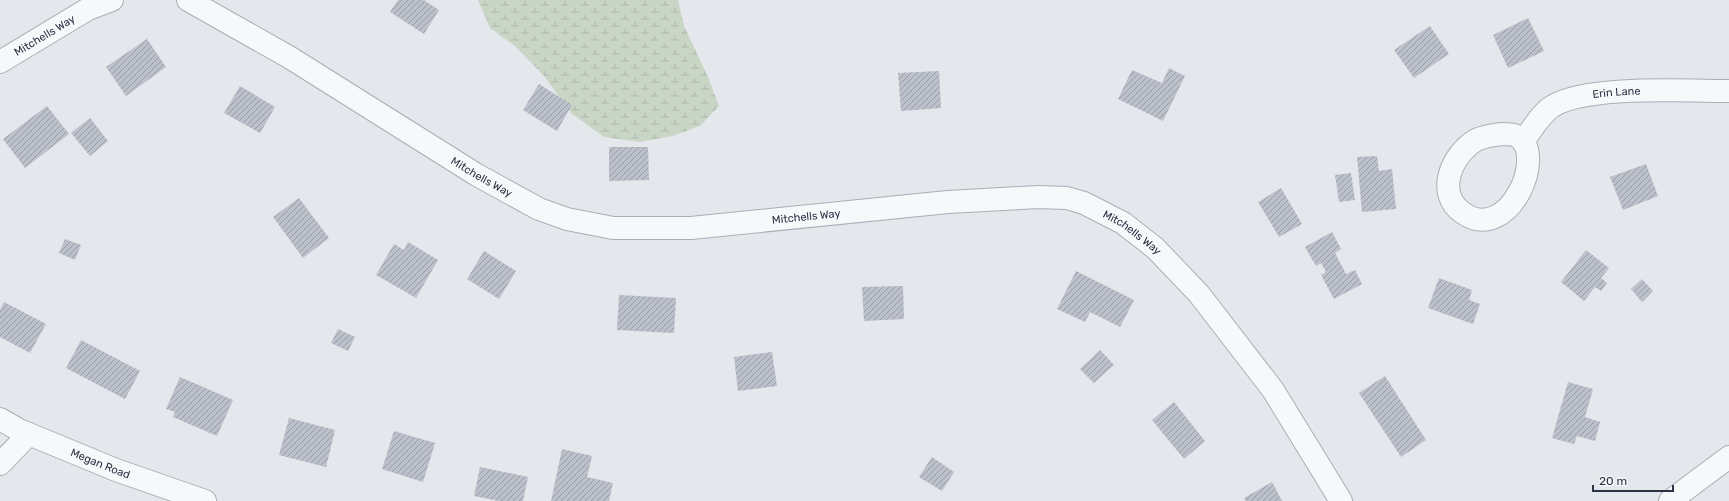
<svg xmlns="http://www.w3.org/2000/svg" width="1729" height="501" font-family="Rubik,sans-serif">
<style>
.wetland{fill:url(#wetland-marsh)}
.building{fill:url(#building-hatch)}
.lines{fill:none;stroke-linecap:round;stroke-linejoin:round}
.minor-casing{stroke:#a9aeb7;stroke-width:24}
.minor{stroke:#f7f8fa;stroke-width:22}
.labels{text-anchor:middle;dominant-baseline:central;stroke-width:3;stroke-linejoin:round;paint-order:stroke}
.street-label{font-size:11px;fill:#2b3445;stroke:#f4f6f9}
</style>
<defs>
<pattern id="wetland-marsh" width="20" height="14" patternUnits="userSpaceOnUse"><rect width="20" height="14" fill="#c9d6c5"/><path d="M1 5h8M5 5V1M11 12h8M15 12V8" fill="none" stroke="#adb8ab"/></pattern>
<pattern id="building-hatch" width="6" height="6" patternUnits="userSpaceOnUse"><rect width="6" height="6" fill="#bbc0ca"/><path d="M-1 1l2-2M0 6l6-6M5 7l2-2" fill="none" stroke="#989da6"/></pattern>
</defs>
<rect width="100%" height="100%" fill="#e4e7ec"/>
<path class="wetland" d="M478 0H678L684 26 708 77 719 106 700 126 672 136 640 142 604 137 572 114 544 76 515 46 490 28Z"/>
<path class="building" d="M398 0H424L439 10 424 34 390 12Z
M1528 18 1544 51 1508 68 1493 35Z
M1430 26 1449 54 1414 78 1394 50Z
M147 39 166 67 126 96 106 67Z
M1169 68 1185 76 1163 121 1118 99 1132 70 1162 83Z
M939 71 941 108 901 111 898 73Z
M539 84 572 105 557 131 523 110Z
M240 86 275 107 260 133 224 113Z
M47 106 69 134 25 168 3 139Z
M90 118 108 141 90 156 71 133Z
M609 147H648L649 180 609 181Z
M1377 156 1379 171 1392 169 1396 209 1362 212 1357 157Z
M1646 164 1658 196 1623 210 1610 177Z
M1351 173 1355 200 1339 202 1335 175Z
M1281 188 1302 224 1279 237 1258 202Z
M299 198 329 238 303 258 273 217Z
M1332 232 1341 249 1335 253 1346 274 1355 270 1362 284 1334 299 1321 275 1326 272 1321 263 1316 266 1305 247Z
M65 239 81 245 75 260 59 253Z
M408 242 438 260 416 298 376 275 394 244 404 250Z
M1586 250 1609 268 1601 278 1607 283 1601 291 1595 287 1584 301 1561 282Z
M484 251 516 271 499 299 467 279Z
M1076 271 1134 300 1120 327 1090 312 1085 322 1057 309Z
M1439 278 1472 290 1469 300 1480 304 1473 324 1428 308Z
M1642 279 1653 291 1642 302 1631 289Z
M903 286 904 319 864 321 862 287Z
M619 295 676 298 674 333 617 330Z
M4 302 46 324 30 353 0 337V310Z
M338 329 355 337 348 351 331 343Z
M81 340 140 371 125 399 66 368Z
M1100 350 1114 365 1094 383 1080 369Z
M772 352 777 386 738 391 734 357Z
M1385 376 1426 440 1401 457 1359 393Z
M180 377 233 400 217 436 173 417 175 412 166 409Z
M1568 382 1593 389 1585 417 1600 422 1595 441 1577 436 1574 444 1552 438Z
M1174 402 1205 441 1184 459 1152 420Z
M289 418 335 430 326 467 279 455Z
M394 431 435 443 423 482 382 469Z
M562 449 592 456 587 477 613 483 609 501H551Z
M932 457 954 472 942 491 919 477Z
M480 467 528 477 523 501H499L474 496Z
M1272 482 1282 501H1246L1244 498Z"/>
<g class="lines">
<g class="minor-casing">
<g id="minor">
<path id="s1" d="M188 0 289 57 477 175 539 209 567 219 613 228H691L948 202 1038 197 1067 198 1084 203 1123 223 1155 248 1199 294 1273 390 1341 501"/>
<path id="s2" d="M0 62 88 9 112 0"/>
<path d="M1502 134C1507 134 1513 134 1517 136 1548 153 1509 245 1463 213 1435 194 1451 155 1476 140 1484 136 1493 135 1502 134Z"/>
<path id="s3" d="M1523 141C1532 130 1541 113 1553 106 1587 85 1687 91 1729 91"/>
<path id="s4" d="M0 419 19 430 116 470 205 501"/>
<path d="M0 464 29 434"/>
<path d="M1670 501 1729 457"/>
</g>
</g>
<use href="#minor" class="minor"/>
</g>
<g class="labels">
<g class="street-label">
<text stroke="none"><textPath href="#s2" startOffset="52">Mitchells Way</textPath></text>
<text stroke="none"><textPath href="#s3" startOffset="112">Erin Lane</textPath></text>
<text stroke="none"><textPath href="#s1" startOffset="343">Mitchells Way</textPath></text>
<text stroke="none"><textPath href="#s1" startOffset="679">Mitchells Way</textPath></text>
<text stroke="none"><textPath href="#s1" startOffset="1015">Mitchells Way</textPath></text>
<text stroke="none"><textPath href="#s4" startOffset="110">Megan Road</textPath></text>
</g>
</g>
<path d="M1593 485v6h80v-6" fill="none" stroke="#2b3445" stroke-width="2"/>
<text x="1599" y="485" font-size="12" fill="#2b3445" stroke="#f4f6f9" stroke-width="3" paint-order="stroke">20 m</text>
</svg>
